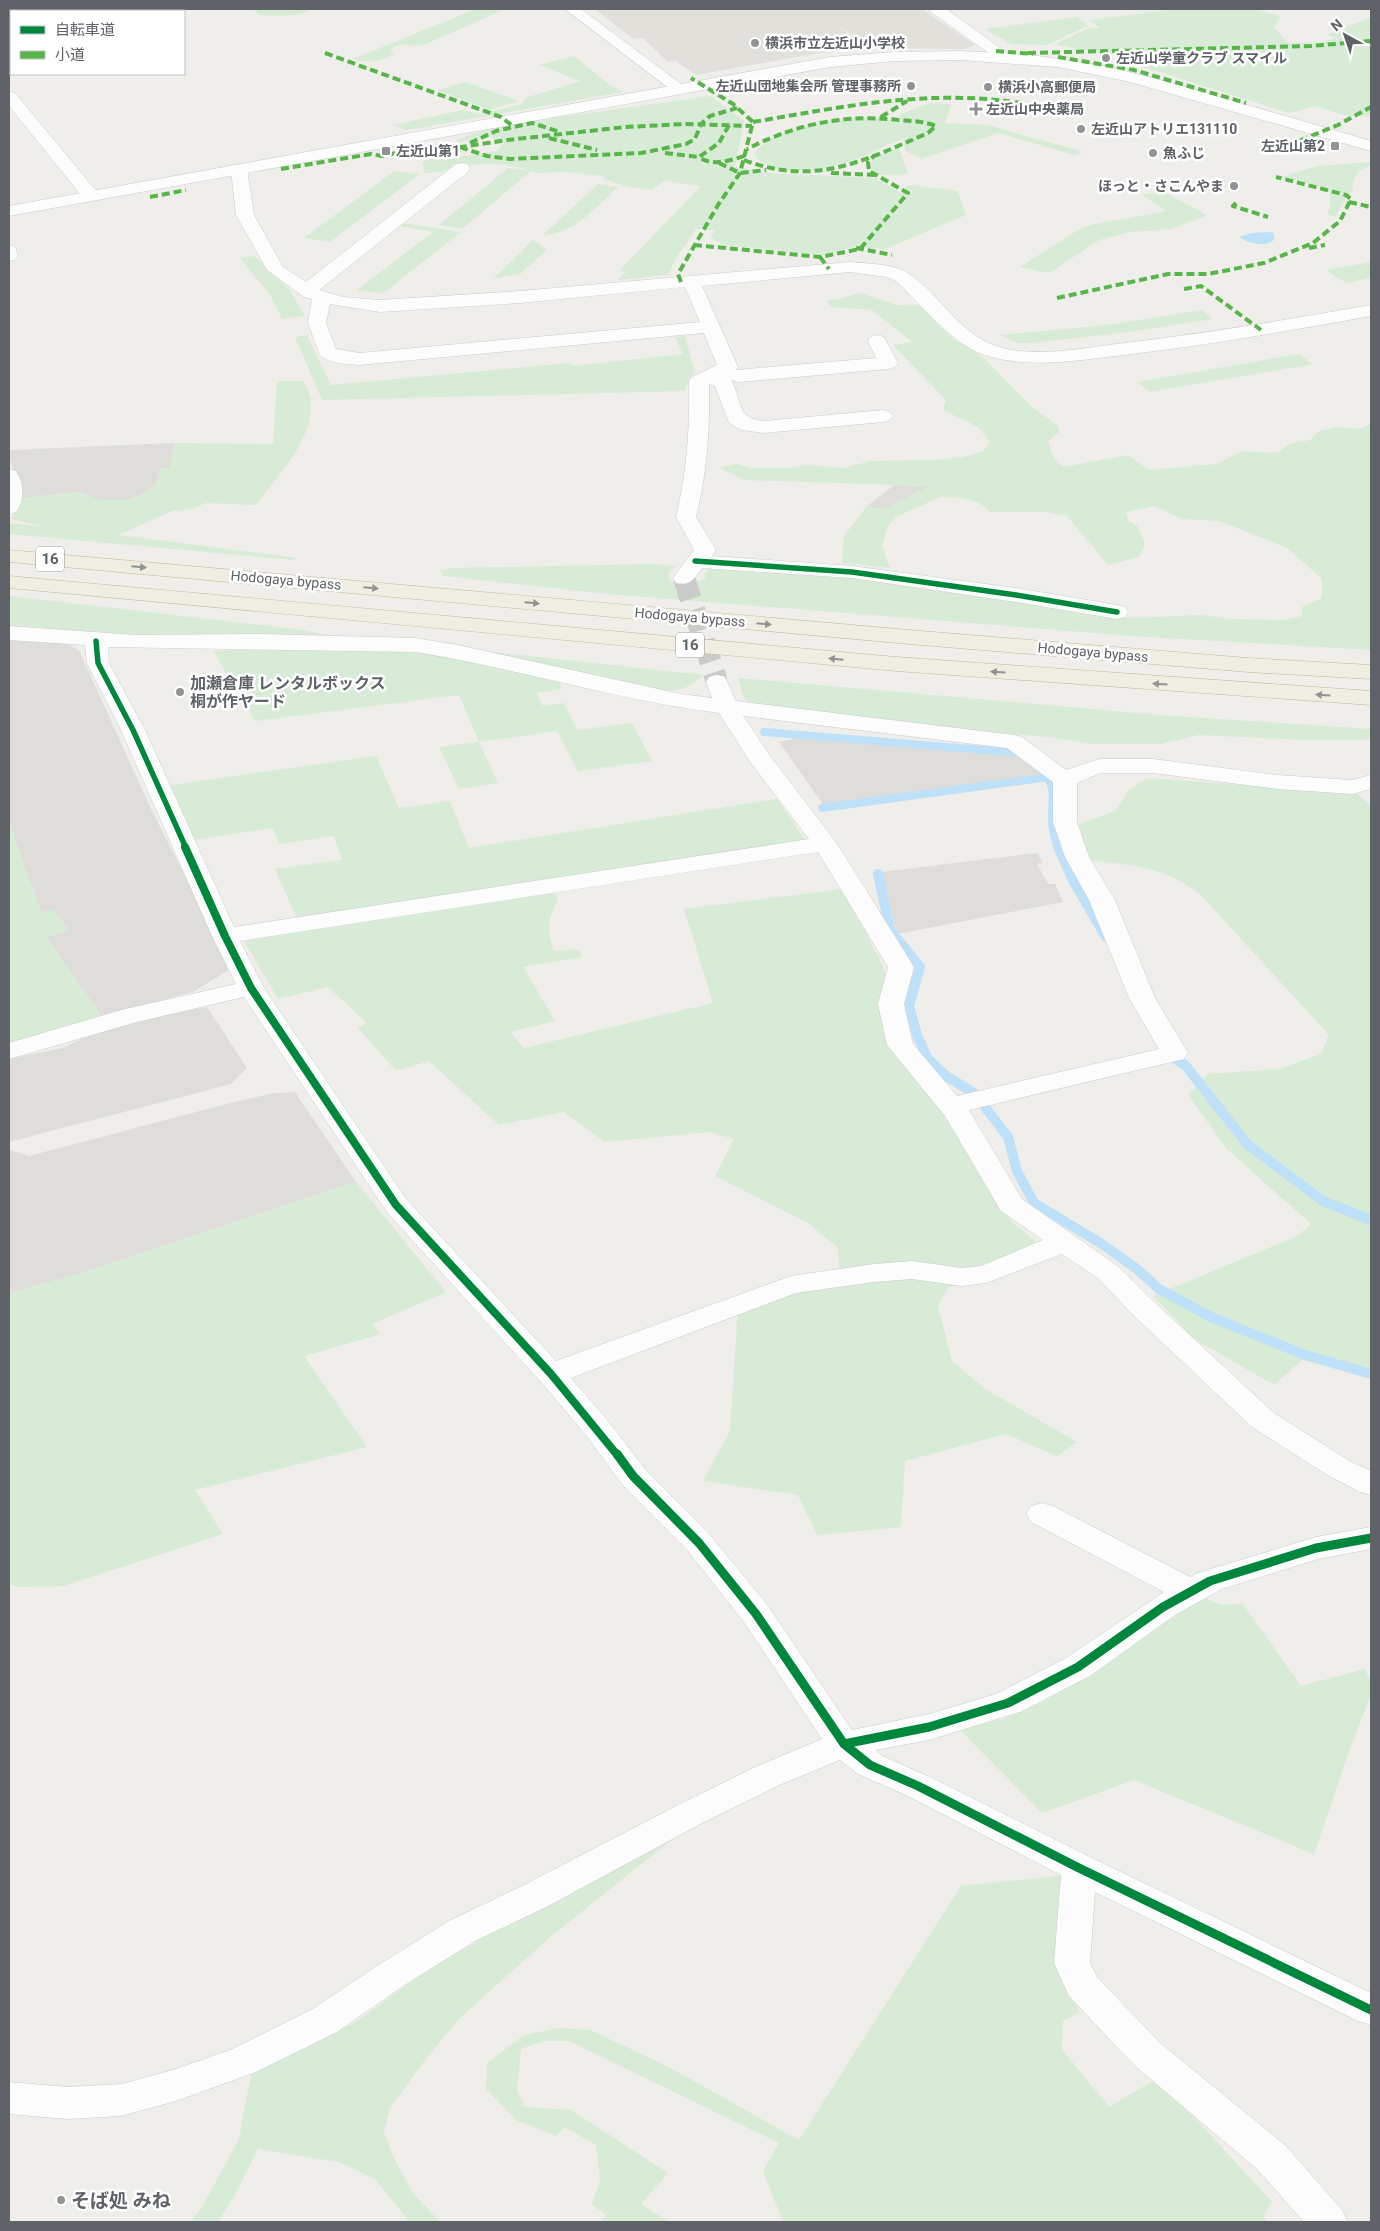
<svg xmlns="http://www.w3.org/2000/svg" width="1380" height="2231" font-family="Roboto,'Noto Sans JP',sans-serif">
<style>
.industrial{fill:#dfddda}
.education{fill:#e2e0da}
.green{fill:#d8ebd6}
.water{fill:#bfe0f9}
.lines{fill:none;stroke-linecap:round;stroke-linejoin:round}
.stream-far1{stroke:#bfe0f9;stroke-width:8}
.stream{stroke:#bfe0f9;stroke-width:10}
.street-tunnel{stroke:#cbcbca;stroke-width:22;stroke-dasharray:22 11;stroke-linecap:butt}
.street-casing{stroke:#cbcccc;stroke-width:1}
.secondary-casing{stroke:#cacacb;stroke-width:1}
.highway-casing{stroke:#c8b996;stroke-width:1}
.street{fill:#fdfcfc;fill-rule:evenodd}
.secondary{fill:#fdfcfc;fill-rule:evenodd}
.highway{fill:#f0ede3;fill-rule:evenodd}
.quiet{stroke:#58b549;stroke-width:4;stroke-dasharray:8 4;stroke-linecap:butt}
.cycleway-far2-casing{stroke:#fff;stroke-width:8}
.cycleway-far1-casing{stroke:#fff;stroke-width:11}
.cycleway-casing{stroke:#fff;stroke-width:12}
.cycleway-far2{stroke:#00873e;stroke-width:5.5}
.cycleway-far1{stroke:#00873e;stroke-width:8}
.cycleway{stroke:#00873e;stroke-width:9}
.oneway{fill:#929393}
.poi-dot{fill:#919496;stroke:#fff;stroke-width:2}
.labels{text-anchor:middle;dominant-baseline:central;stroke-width:5;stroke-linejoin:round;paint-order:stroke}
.far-poi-label{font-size:14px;font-weight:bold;fill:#5f6368;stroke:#fff;text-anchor:start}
.far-street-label{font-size:14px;fill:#5f6368;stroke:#fff}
.shield{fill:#fff;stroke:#8f9295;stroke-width:1}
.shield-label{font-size:15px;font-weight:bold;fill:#5f6368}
.poi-label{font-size:16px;font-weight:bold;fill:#5f6368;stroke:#fff;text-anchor:start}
.near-poi-label{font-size:19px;font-weight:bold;fill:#5f6368;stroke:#fff;text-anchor:start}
</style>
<rect width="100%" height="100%" fill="#efeeea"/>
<path class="industrial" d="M174 443 170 468 160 469 156 484 150 490 129 500H99L79 492 22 498 9 457V450Z
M894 485 930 486 885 509 866 507Z
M9 639 62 642 79 650 151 809 232 968 195 991 102 1017 47 937 68 930 41 912 9 823Z
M803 737 1020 754 1046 775 824 806 779 742Z
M1037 853 1043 863 1037 864 1048 884H1055L1063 902 897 934 881 872Z
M207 1007 247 1068 231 1084 9 1142V1059L63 1048 96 1032 141 1020Z
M295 1092 356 1182 79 1274 9 1293V1149L29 1156 234 1102 274 1093Z"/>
<path class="education" d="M594 9H922L975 45 965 49 871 48 827 18 868 48 813 54 696 75 675 61 668 62 643 38 634 39Z"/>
<path class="green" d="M29 9H162V11H21Z
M253 9H313C297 17 278 17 259 15Z
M476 9H505L426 44 412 46 401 44 390 49 394 53 393 55C378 62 369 64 353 59Z
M1176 9H1254L1281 16 1274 27 1288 43 1323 42 1336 38 1326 35 1371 17V117L1343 115 1315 106 1289 113 1131 63V55L1078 49 1055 44 1089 28H1100L1089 20Z
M1077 17 1088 26 1047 45 1011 44 985 29Z
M574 56 607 83 623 92 407 130 393 125 463 110 481 114 522 104 525 98 580 81 539 65Z
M465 82 519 101 490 110 437 90Z
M711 96 744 121 735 167 772 173 876 178 901 193 908 185 958 191 966 215 885 249 854 247 822 255 724 245 710 238 715 230 696 229 675 260 668 275 617 280 626 272 619 271 701 186 664 181 652 190 628 187 604 179 602 176 566 172 537 173 531 171 462 229 439 225 508 168 530 171C512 164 483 162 464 166 448 168 443 173 425 173L422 163 430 156H464L497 151 504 143 491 137 459 142 456 140 477 132 525 122Z
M930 103 951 104 945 123 988 125 1084 152 1074 155 998 133 921 159 905 150 904 138C881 147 858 161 834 166 811 171 768 177 754 154 774 125 850 113 883 118 889 119 895 122 902 123L899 115Z
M899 147 908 174 879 175 872 171 871 163 878 155Z
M1371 162V165L1360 171 1353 180V189L1344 200 1336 217 1327 214 1330 206V193L1316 185 1281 177 1317 166Z
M394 171 420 174 330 242 304 238Z
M598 184 618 187C596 207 575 234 543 235Z
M1162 191 1207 215 1172 229 1131 232 1099 240 1049 273 1020 267 1081 228 1095 224 1166 211 1142 195Z
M402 223 461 232 382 294 357 290 433 232 400 226Z
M533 240 547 250 520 274 493 279Z
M254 256 290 290 305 316 282 319 270 295 240 258Z
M1371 262V278L1346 283 1326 270Z
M860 293 897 305 920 306 953 339 982 356 1031 406 1058 426 1059 432 1048 441 1053 457 1063 467 1128 455 1149 470 1217 464 1242 451 1277 453 1289 444 1310 440 1319 431 1338 427 1360 429 1371 423V650L1132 636 608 594 443 576 440 570 452 568 653 564 676 566 668 573 669 581 706 580 704 575 710 567 862 577 1132 618 1200 615 1233 619 1283 620 1302 616V607L1322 598V579L1287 548 1219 521 1182 519 1154 506 1126 512 1128 520 1137 526 1145 544 1139 557 1108 565 1067 516 1046 512H991L979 503 961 498 940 497 896 517 887 528 882 546 890 568 842 563 844 536 866 507 885 509 929 486 744 480 720 468 736 464 751 468H789L806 465 844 468 871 461 936 460 964 457 983 451 990 442 978 427 943 410 946 400 893 345 912 342 872 310 832 307 826 301 843 298Z
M1202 310 1213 319 1121 333 1032 343H1017L1000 335 1107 325Z
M307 335 331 385 569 363 573 366 683 354 675 337 685 336 695 372 689 379 685 391 322 400 295 337Z
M1299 354 1313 364 1150 392 1137 382Z
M277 381H304C307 388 311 396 311 403 312 442 278 475 256 505L206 503 192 509 172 511 119 535 297 558 293 560 9 534V523L47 527 11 519 22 498 79 492 99 500H129L150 490 156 484 160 469 170 468 174 443 273 444Z
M9 596 295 629 349 639 112 637 9 630Z
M286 648 420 651 558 680 562 689 537 693 543 706 564 703 577 730 632 723 652 761 578 771 557 731 479 742 498 783 459 789 439 747 479 742 459 695 255 721 213 651Z
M482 651 703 675C686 690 681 691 659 690Z
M738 678 1160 715 1371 729V740H1306L1199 735 1161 744H1092L1047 737 916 725 748 702 743 696Z
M376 756 399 808 450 801 469 848 777 799 808 844 298 921 275 869 342 860 334 836 279 844 273 828 191 840 164 786Z
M1147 778 1356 793 1371 805V1370L1311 1352 1274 1385 1194 1339 1153 1296 1297 1236 1311 1224 1227 1149 1188 1095 1208 1074 1279 1069 1321 1054 1329 1035 1199 893C1162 866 1134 866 1091 860L1075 825 1116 811 1128 791Z
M9 823 41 912 53 909 69 930 47 937 102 1017 9 1046Z
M843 889 882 964 885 973 883 995 988 1188 1012 1222 1052 1255 991 1280 949 1287 938 1305 952 1361 985 1389 1077 1442 1057 1456 1006 1434 905 1461 901 1527 817 1535 798 1495 703 1481 730 1431 738 1308 840 1283 838 1248 808 1223 715 1176 734 1139 709 1132 605 1142 564 1112 499 1125 429 1061 396 1071 358 1028 367 1023 328 987 278 999 243 939 546 891 555 894 558 899C548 919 546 929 554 951L579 949 582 957 523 967 555 1021 510 1032 524 1048 713 1003 684 909Z
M356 1182 446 1292 372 1324 381 1334 304 1356 367 1447 195 1490 223 1534 63 1586 17 1587 9 1584V1293L79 1274Z
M1202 1597 1221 1605 1243 1604 1301 1686 1365 1669 1371 1682V1695L1351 1746 1314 1854 1134 1780 1042 1813 960 1730C979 1725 1000 1721 1019 1713 1085 1684 1140 1634 1202 1597Z
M696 1817 675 1837 549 1938 459 2019 428 2056 390 2108 384 2132 393 2156 412 2192 440 2222H410L375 2179 339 2162 258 2149 235 2195 218 2222H191L202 2207 239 2139 251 2074 356 2022 430 1968Z
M1064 1875 1061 1980 1080 2012 1063 2021 1062 2049 1109 2107 1158 2078 1272 2202 1263 2217 1268 2222H783L763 2171 779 2143 569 2041H543L521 2049 517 2090 525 2107 571 2110 668 2173 641 2204 669 2222H601L606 2215 592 2204 600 2180 596 2145 565 2127 556 2136 516 2120 486 2089 487 2063 524 2035 559 2028 590 2030 667 2066 799 2140 961 1886Z"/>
<path class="water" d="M1269 232 1274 233V240C1264 248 1249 243 1239 237L1251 233Z"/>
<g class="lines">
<path class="stream-far1" d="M764 732 1020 753 1025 758
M1042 771C1058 787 1051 801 1052 821 1052 830 1055 839 1058 848
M822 808 1049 777"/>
<path class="stream" d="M1058 847 1074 882 1106 937
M878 874 890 930 920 967 909 1006 917 1035 928 1059 946 1076 974 1093 1008 1137 1017 1171 1034 1203 1102 1244 1137 1269 1159 1289 1213 1318 1305 1355 1371 1374
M1167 1053 1186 1066 1247 1144 1323 1201 1371 1220"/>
<path class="street-tunnel" d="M684 578 717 682"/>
<g class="street-casing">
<path id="street" d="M565 9H581L689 90 687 93H675Z
M929 9H946L1014 58 1012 61H1000L931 12Z
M9 91 15 93 97 192 100 196 97 200H85L9 106Z
M462 163 468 164 470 168 468 172 319 290 343 297 380 300 520 291 850 262C868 264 893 263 909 274 940 294 959 334 996 346 1033 358 1078 349 1116 344 1202 334 1286 320 1371 305V316C1289 331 1207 345 1124 355 1078 360 1027 370 982 354 951 343 920 303 896 281L886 277 850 272 702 286 738 367 736 370 876 358 868 341 870 337 877 335 884 337 898 363 895 367 888 369 739 382 731 380C743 400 735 419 764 421L883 410 890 412 893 416 890 420 883 422 764 433 741 430 729 423 715 386 709 384C710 429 707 473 696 517L716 550 712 556 852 566 1016 588 1117 605 1125 607 1128 612 1125 617 1117 619 1016 602 852 578 702 568C694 579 691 586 676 583L673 578 694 550 676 517C687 472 690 427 689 381L692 377 717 365 704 333 359 365C347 364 326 364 319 353L308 323 312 299 304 297 267 270 236 215 231 169 233 165H245L247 169 254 215 283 267 306 282 456 164ZM685 287 700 322 359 353 336 349 326 323 330 304 380 312 520 303Z
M9 245 15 246 18 256 15 260 9 261Z
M9 469 16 471C24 483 25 500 16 512L9 514Z
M9 626 136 635 262 634 415 638 458 645 681 694 712 698 706 682 709 677 717 675 725 677 736 701 1014 735 1022 737 1066 770 1099 759H1153L1277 775 1352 780 1371 775V789L1353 794 1277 789 1153 773H1100L1077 783V822L1089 857 1115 900 1155 998 1188 1053 1184 1059 969 1110 1022 1199 1119 1267 1153 1301 1274 1413 1351 1462 1371 1471V1495L1360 1492 1329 1476 1252 1427 1133 1315 1099 1279 1062 1254 986 1283 962 1286 912 1279 874 1282 796 1293 571 1378 608 1421 644 1468 710 1535 768 1606 852 1730 929 1714 996 1694 1066 1658 1164 1592 1031 1522 1026 1514 1031 1506 1042 1503 1053 1506 1190 1577 1198 1573 1316 1537 1371 1527V1549L1318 1559 1222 1589 1175 1615 1090 1676 1020 1712 929 1740 875 1750 882 1756 930 1777 1092 1858 1371 1993V2025L1358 2021 1095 1892 1090 1963 1097 1977 1160 2043 1286 2146 1342 2210 1348 2222H1304L1258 2170 1134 2065 1069 1996 1054 1963 1061 1875 906 1795 858 1774 840 1760 777 1786 702 1823 550 1905 475 1941 403 1986 337 2032 256 2072 176 2101 121 2116 68 2119 9 2114V2082L68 2087 121 2084 173 2070 230 2050 311 2010 377 1966 449 1921 524 1885 678 1805 753 1768 822 1739 744 1622 688 1551 622 1484 586 1435 540 1381 386 1211 244 997 137 1022 9 1059V1043L121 1010 236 984 212 936 121 730 87 663 85 645 9 640ZM108 647 415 652C517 668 616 700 719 713L751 763 809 839 234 927 145 730 109 663ZM743 716 1007 748 1053 782V822L1065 857 1089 900 1129 998 1159 1049 957 1096 913 1044 904 1004 914 967 838 845 768 753ZM818 852 888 967 878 1004 887 1045 945 1116 1001 1211 1043 1240 981 1266 962 1268 912 1261 874 1264 791 1276 556 1361 406 1199 264 988 240 941Z"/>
</g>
<g class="secondary-casing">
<path id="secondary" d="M960 51 1025 54 1105 66 1172 83 1371 141V151L1130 82 1058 67 960 60 895 61 830 67 9 216V206L830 57 895 52Z"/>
</g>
<g class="highway-casing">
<path id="highway" d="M9 550 909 630 1248 658 1371 665V679L1248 672 909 644 9 562Z
M9 576 896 657 1371 691V705L896 671 9 588Z"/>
</g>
<use href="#street" class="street"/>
<use href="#secondary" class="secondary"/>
<use href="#highway" class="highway"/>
<path class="quiet" d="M996 51 1033 54
M325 53 501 117 514 127
M1028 53 1311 46 1371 41
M1058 57 1134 70 1246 103
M881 117 907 101
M753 122C847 106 932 88 1028 104
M729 125 719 143 699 157C713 167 730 160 745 156
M549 138 597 150
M470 143 496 131 532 123 560 132
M1289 145 1338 125 1371 107
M460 147 487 156 510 159 641 153 686 144 695 139 701 124 710 116 737 108
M665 153 699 157
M744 160C815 187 863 161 928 133L936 126C924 121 911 121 898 120 844 114 796 124 747 149
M719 163 740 173 766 170
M281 169 371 154 382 156 406 151 441 150 508 140 625 127 686 124 752 126
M831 173 876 175
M150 197 186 190
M1349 202 1371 207
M1236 203 1233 206 1268 217
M694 245 820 257 860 249 908 193 869 171 868 162 875 155
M856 248 892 255
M1309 248 1325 245
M820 257 829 269
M681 282 678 274 718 205 740 173 753 122 733 104 691 78
M1184 289 1201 286 1261 330
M1057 298 1168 274H1208L1264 263 1313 243 1340 221 1351 199 1346 195 1276 177"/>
<g class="cycleway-far2-casing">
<path id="cycleway-far2" d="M695 561 852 572 1016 595 1117 612
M96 641 98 663 133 730 186 848"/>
</g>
<g class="cycleway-far1-casing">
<path id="cycleway-far1" d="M185 847 225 936 251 988 396 1205 551 1374 618 1456"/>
</g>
<g class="cycleway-casing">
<path id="cycleway" d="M617 1454 633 1476 699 1543 756 1614 844 1744 870 1765 918 1786 1079 1868 1371 2010
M844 1744 929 1727 1008 1703 1078 1667 1163 1607 1210 1581 1316 1548 1371 1538"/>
</g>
<use href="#cycleway-far2" class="cycleway-far2"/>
<use href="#cycleway-far1" class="cycleway-far1"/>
<use href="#cycleway" class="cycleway"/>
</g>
<defs><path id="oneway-solid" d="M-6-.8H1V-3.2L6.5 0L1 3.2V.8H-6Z" transform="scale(1.25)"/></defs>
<g class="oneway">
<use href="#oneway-solid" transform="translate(139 567) rotate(5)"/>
<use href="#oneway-solid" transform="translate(371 588) rotate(5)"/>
<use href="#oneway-solid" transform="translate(532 603) rotate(5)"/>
<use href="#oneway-solid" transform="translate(764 624) rotate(5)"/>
<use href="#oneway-solid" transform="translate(836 659) rotate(-175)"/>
<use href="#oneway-solid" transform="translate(998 672) rotate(-176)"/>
<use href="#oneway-solid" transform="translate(1160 684) rotate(-176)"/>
<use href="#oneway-solid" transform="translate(1323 695) rotate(-176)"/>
</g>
<g class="poi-dot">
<circle cx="755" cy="43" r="5"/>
<circle cx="1106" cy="58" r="5"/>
<circle cx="911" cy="86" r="5"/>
<circle cx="988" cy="87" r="5"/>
<path d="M973.5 101.5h5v5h5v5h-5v5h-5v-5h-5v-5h5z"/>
<circle cx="1081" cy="129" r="5"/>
<rect x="1330" y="141" width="10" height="10" rx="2.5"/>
<rect x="381" y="146" width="10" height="10" rx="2.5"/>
<circle cx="1153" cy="153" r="5"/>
<circle cx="1234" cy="186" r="5"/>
<circle cx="180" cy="692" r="5"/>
<circle cx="61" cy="2200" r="5"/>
</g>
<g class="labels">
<g class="far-poi-label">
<text x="765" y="43">横浜市立左近山小学校</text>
<text x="1116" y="58">左近山学童クラブ スマイル</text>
<text x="901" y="86" text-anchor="end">左近山団地集会所 管理事務所</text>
<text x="998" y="87">横浜小高郵便局</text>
<text x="986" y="109">左近山中央薬局</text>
<text x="1091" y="129">左近山アトリエ131110</text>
<text x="1325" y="146" text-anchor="end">左近山第2</text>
<text x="396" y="151">左近山第1</text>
<text x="1163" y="153">魚ふじ</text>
<text x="1224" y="186" text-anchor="end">ほっと・さこんやま</text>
</g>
<g class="far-street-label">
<text transform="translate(286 580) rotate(5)">Hodogaya bypass</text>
<text transform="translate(690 617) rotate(5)">Hodogaya bypass</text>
<text transform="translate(1093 652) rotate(5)">Hodogaya bypass</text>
</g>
<g class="shield">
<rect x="36" y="546.5" width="28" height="25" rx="4"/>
<rect x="676" y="632.5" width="28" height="25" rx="4"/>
</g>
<g class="shield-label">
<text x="50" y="559">16</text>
<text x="690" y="645">16</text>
</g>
<g class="poi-label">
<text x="190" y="683">加瀬倉庫 レンタルボックス<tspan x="190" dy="18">桐が作ヤード</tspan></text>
</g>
<g class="near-poi-label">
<text x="71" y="2200">そば処 みね</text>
</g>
</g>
<rect width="1380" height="2231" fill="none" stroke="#5f6368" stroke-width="20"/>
<rect x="10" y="10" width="175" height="65" fill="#ffffff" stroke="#bfc1c3"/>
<rect x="20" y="26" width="25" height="8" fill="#00873e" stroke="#bfc1c3"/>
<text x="55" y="35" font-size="15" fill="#5f6368">自転車道</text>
<rect x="20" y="51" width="25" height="8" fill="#58b549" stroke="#bfc1c3"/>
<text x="55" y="60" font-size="15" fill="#5f6368">小道</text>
<g transform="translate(1345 35) rotate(320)" stroke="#ffffff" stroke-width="4" paint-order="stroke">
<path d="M0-4L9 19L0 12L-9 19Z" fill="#5f6368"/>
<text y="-8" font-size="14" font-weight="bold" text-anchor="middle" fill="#5f6368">N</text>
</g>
</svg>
